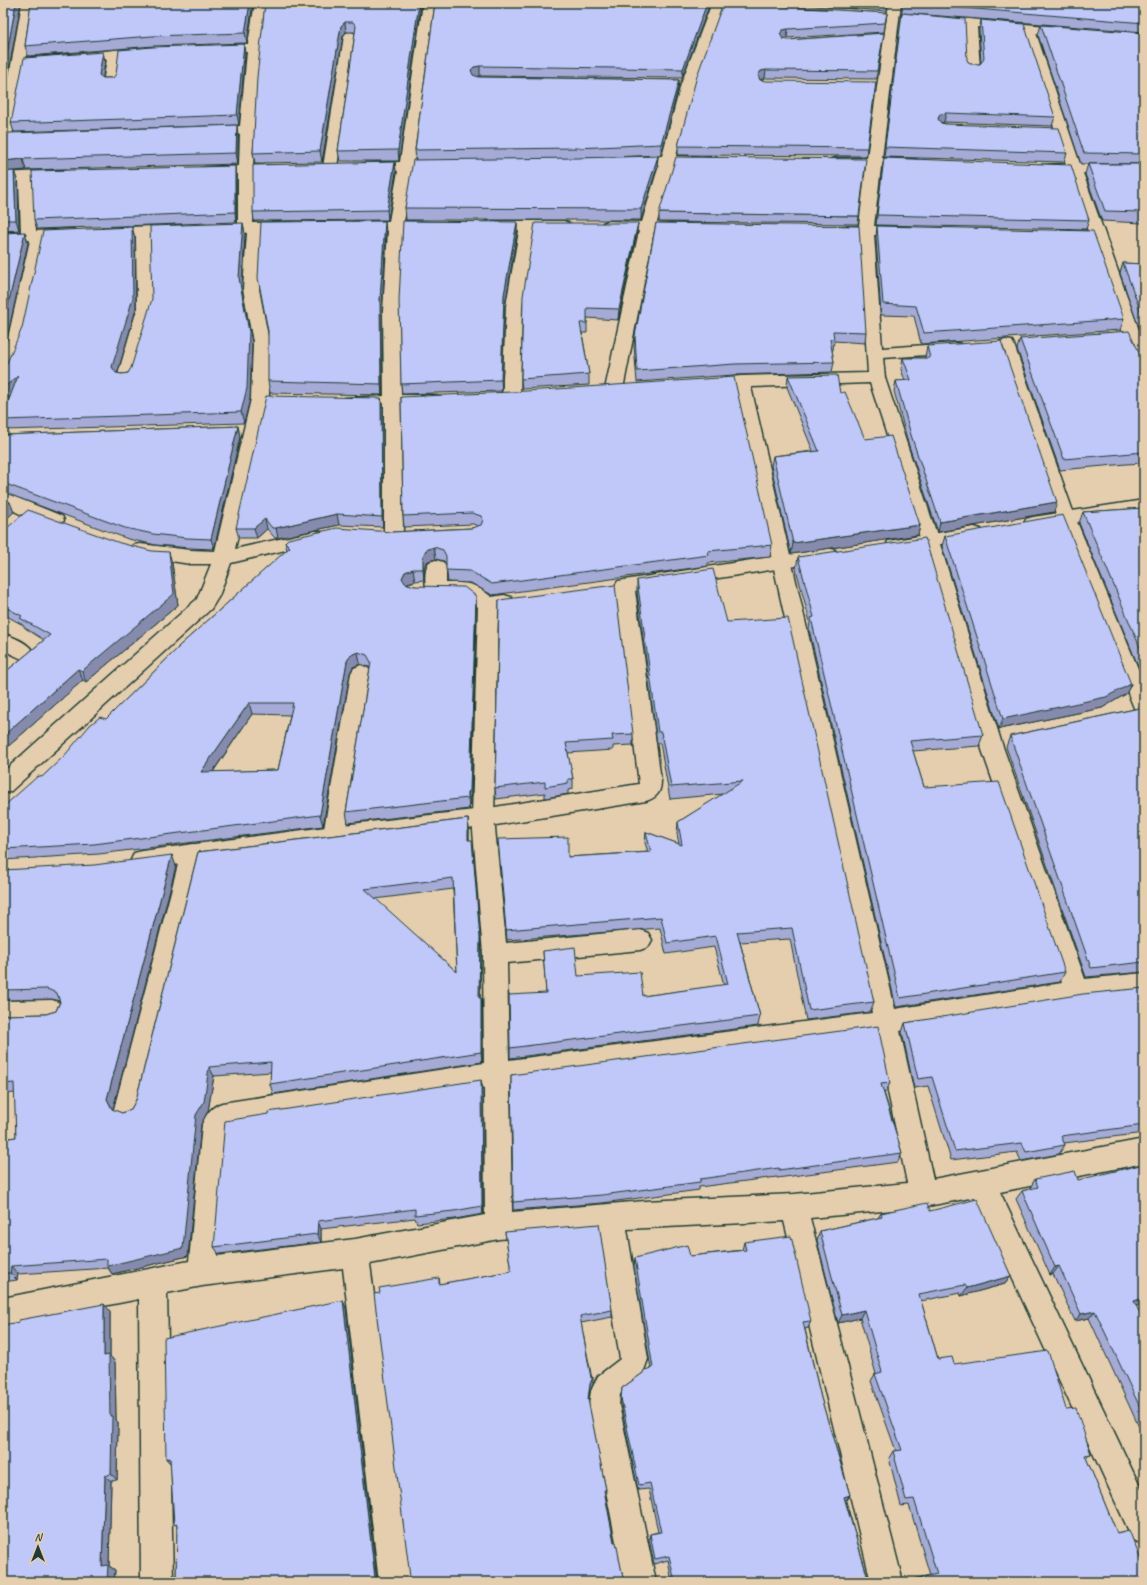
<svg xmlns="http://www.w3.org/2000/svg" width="1147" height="1585" font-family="Caveat,sans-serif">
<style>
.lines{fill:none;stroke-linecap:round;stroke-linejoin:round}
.street-casing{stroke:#1f3d34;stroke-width:3}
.secondary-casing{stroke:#1f3d34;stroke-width:3}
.street{fill:#e5ceae;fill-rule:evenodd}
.secondary{fill:#e5ceae;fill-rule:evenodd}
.wall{fill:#a5abd6;stroke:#1f3d34;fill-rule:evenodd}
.shaded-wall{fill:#868bae;stroke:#1f3d34}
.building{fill:#c0c7f9;stroke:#1f3d34;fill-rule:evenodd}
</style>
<rect width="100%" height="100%" fill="#e5ceae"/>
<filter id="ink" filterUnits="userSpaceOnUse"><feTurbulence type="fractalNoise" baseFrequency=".025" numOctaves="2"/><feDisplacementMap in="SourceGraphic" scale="8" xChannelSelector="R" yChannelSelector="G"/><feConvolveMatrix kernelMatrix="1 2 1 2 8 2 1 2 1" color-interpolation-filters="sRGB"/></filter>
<g filter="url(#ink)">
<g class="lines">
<g class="street-casing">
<path id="street" d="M22 3H34L26 58 148 47 153 48 154 51 153 54 120 57 117 83 115 86H105L103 83 107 59 25 66 10 146 8 149 3 150V111Z
M255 3H267L257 87 253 165 287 166 289 169 287 172 253 174V223L292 222 297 224 300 227 297 230 262 232 259 289 269 342V399L235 549 315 531 322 532 324 537 322 542 315 543 231 563 219 596 211 609 11 791 3 794V772L197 599 211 564H190L140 556 133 555 130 550 133 545 140 544 190 550 215 551 251 399 253 342 243 289 247 233 214 234 209 232 206 229 209 226 238 224V174L206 175 201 174 199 171 201 168 206 167 239 166 240 134 208 135 203 134 201 131 203 128 208 127 240 126 247 52H215L210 51 209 48 210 45 215 44H248Z
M423 3H435L414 162 447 163 449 166 447 169 413 171 404 221 439 223 442 226 439 229 403 231 399 311 401 395H431L437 396 440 400 437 404 401 406 403 532 400 540 393 542 386 540 384 536V406L351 407 345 406 342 402 345 398 384 396 383 311 388 231 351 229 348 226 351 223 356 221H389L398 171H366L361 170 359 167 361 164 366 163 400 162Z
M690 3H748L756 4 758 7 756 10 752 11 722 9 695 84 676 156 710 157 712 160 710 163 705 164H674L657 222 691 224 694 227 691 230 654 231 623 389 620 393 614 394 608 393 605 389 639 231 603 229 600 226 603 223 608 221 642 222 659 165 628 166 623 165 621 162 623 159 628 158 662 156 681 84 710 8 692 6Z
M889 3H901L882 158 913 159 918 160 920 163 918 166 913 167H881L874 226 911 228 914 231 911 234 874 235 882 348 955 343 961 344 963 348 961 352 955 353 883 358 885 378 939 541 1001 741 1085 979 1144 973V995L1077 1002 900 1031 933 1179 1144 1139V1163L1000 1192 1144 1495V1545L1133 1540 975 1197 923 1207 810 1218 903 1582H871L784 1221 627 1229 648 1359 641 1379 620 1394 619 1405 656 1582H624L589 1405 591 1391 598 1376 620 1359 600 1231 499 1239 370 1264 411 1582H379L343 1268 202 1286 167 1293 173 1582H141L139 1299 3 1326V1298L189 1261 202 1124C207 1113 211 1107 222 1103L484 1063 483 954 472 818 478 607 465 597H436L429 595C424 587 424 570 429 562L436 560 443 562 446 567V583C470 583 471 582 492 597L504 595 511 597 514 602 511 607 498 610 494 818 506 943 640 930 648 933 652 940 648 947 640 950 507 963 509 1060 872 1013 734 387 721 386 719 382 721 378 741 376 868 373 859 235 825 233 822 230 825 227 859 226 866 167 831 165 829 162 831 159 836 158H867ZM870 383 921 541 979 741 1062 983 895 1009 751 387ZM876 1034 907 1183 794 1194 645 1201 512 1212 510 1083ZM484 1087 485 1215 355 1239 217 1256 228 1128 229 1126Z
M936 16 1069 28 1073 29 1075 32 1073 35 1069 36 1036 33 1080 164 1144 165V173H1083L1144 344V367L1138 366 1136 362 1123 334 1091 240 1059 238 1056 235 1059 232 1064 230 1088 231 1069 173 1037 171 1035 168 1037 165 1066 164 1023 32 977 27 980 69 978 72H968L966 69 964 26 932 23 930 20 932 17Z
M350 32 354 33 356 36 337 167 335 170 330 171 325 170 323 167 344 36 346 33Z
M62 170 67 171 69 174 67 177 33 180 36 231 72 229 77 231 80 234 77 237 46 240 24 338 11 371 9 375 3 376V350L8 338 30 240 3 242V232H21L19 181H3V173Z
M488 221H564L569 223 572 226 569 229 534 231 522 306 520 397 517 401 511 402 505 401 502 397 506 306 519 231 483 229 480 226 483 223Z
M180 225 185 227 188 230 185 233 151 236 153 309 133 378 131 382 125 383 119 382 117 378 137 309 136 236 104 238 99 236 96 233 99 230 104 228Z
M1006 340 1012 341 1014 345 1075 517 1144 683V716L1137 714 1134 708 1057 517 998 345 1000 341Z
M3 492 62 516 64 520 62 524C46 529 18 513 3 505Z
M3 634C14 637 29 643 34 653L31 658 24 660 3 650Z
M361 665 368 668 371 673 345 835 342 841 334 844 326 841 323 835 351 673 354 668Z
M192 844 200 846 203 853 140 1109 136 1117 127 1121 118 1117 114 1109 181 853 184 846Z
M52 1000 61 1003 64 1011 61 1019 52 1022 3 1023V1001Z"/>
</g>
<g class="secondary-casing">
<path id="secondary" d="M1144 500V512L1033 529 1026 527 1024 523 1026 519 1033 517Z
M974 527 981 529 983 533 981 537 895 552 888 551 886 546 888 541 895 540Z
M828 548 835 550 838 555 835 560 635 591 661 780C661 792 658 797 646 801L483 827 334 844 142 869 134 867 131 860 134 853 142 851 334 826 483 809 639 784 615 586 618 581Z"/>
</g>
<use href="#street" class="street"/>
<use href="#secondary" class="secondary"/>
</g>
<path class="wall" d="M31 3H253L247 43 154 46 28 56 25 46Z
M265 3H421L399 161H340L338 151 355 33 354 32H346L343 36 322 162 255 163 253 153Z
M435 3H708V9L682 78 480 76H477L479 77 679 80 678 89 661 155 584 158 658 156 657 167 641 220H406L405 208 416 160 415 150Z
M723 3 887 13 884 32 787 38H782L783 39 788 40 884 33 876 79 765 78 760 80 867 148 866 156 678 155V146Z
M769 3H888L887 11Z
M902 3H1144V32L902 13Z
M902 13 967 60 970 64H980L981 63 979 30 981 20 1055 117 1052 126 944 122 942 123 1067 153 1064 162 884 157Z
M1041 25 1144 33V164H1081L1038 35Z
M245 54 239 125 14 132 11 123 105 61 103 78H113Z
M238 136V164L26 170 6 172 14 171 18 182 19 230 3 231V141Z
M884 158 1089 220 1086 229 876 225 882 168Z
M395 162 396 172 388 220 254 221 253 212Z
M1088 164H1144V228L1142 223 1102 221 1085 174Z
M235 166 236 176V222L37 229 34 220Z
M659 213 859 216 858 224 659 222Z
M517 222V232L505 306 502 391 402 394 401 384Z
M243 223 245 234 242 289 252 342 250 399 244 423 5 430 3 425V415L10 396 3 402V366L6 365 132 227 135 238 136 309 117 373 122 374 128 373Z
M656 223 866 332 865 343 834 341 833 350H832L834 362 832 372 733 375 637 382 634 346 635 336Z
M877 226 1124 319 1120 330 921 344 914 316 881 315 876 237Z
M386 232 382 311V395L270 393 268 381Z
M637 232 618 320 587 318V333H582L589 374V385L522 389 521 379Z
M1123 263 1144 264V328H1139L1120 273Z
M1020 339 1144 357V463L1126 464 1060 470 1017 349Z
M927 346 1054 512 938 532 909 446 894 391 896 381H905L901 369 903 358H925V357Z
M788 376 840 393 865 439 920 525 918 535 791 554 771 466 773 456 813 451 787 387Z
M401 397 772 545 770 557 708 563V566L492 595 471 583 448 582 446 565 444 561 436 559 428 561 424 567V580L415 581 406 584 414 586 476 596V608L471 802H470L469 809 348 823 346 812 370 668 369 667 360 664 353 667 350 673 323 826 99 854 3 860V807L42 777 106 719 178 648V647L287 550 285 542 392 532 472 528 478 526 473 524 404 527 403 516ZM252 714 290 715 278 770 213 772Z
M381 398 383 408V527L339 525 278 538H275L267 529 257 538H239L236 528Z
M238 426 240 437 214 549 190 548 156 545 128 539 3 492V435Z
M1144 508V680L1079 523 1083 512Z
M3 528 172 563 178 605 86 682 83 680 3 751V674L44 640 25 628 23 625 3 614Z
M945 536 1131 684 1126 694 1102 708 999 729 942 546Z
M798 557 983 735 979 746 913 751 924 787 1065 972 1060 982 896 1007 809 629 810 622 796 569Z
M637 580 727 622 874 1002 870 1012 806 1020 790 939 740 942 760 1016 758 1026 510 1058V1048L546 993 543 951 578 976 643 996 724 985 714 947 666 954 660 928 507 940 499 850 568 857 648 852 645 843 646 832 679 844 677 834 678 822 723 794 670 799 660 743H657L637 592Z
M499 600 633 734V745L613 746V750L568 753 573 779V789L568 790V794L545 798V793L496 799 495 788Z
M1144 707V972L1086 977 1006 747 1010 736Z
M468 819 469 830V840L481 948 480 998H481L482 1008V1062L273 1094 270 1084 271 1072 214 1076 208 1111 201 1124 188 1256 112 1274 108 1268 18 1274 17 1280 3 1282V1139L16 1137 15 1093 3 1094V1015L46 1014 56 1011 60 1001 52 999 3 1000V870L176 866 113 1109V1110L122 1113 131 1109 136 1100 198 852ZM453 889 457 972 375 899Z
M1144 988V1133L1064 1143 1065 1145 1059 1154 1021 1161 1017 1152 951 1160 928 1086 914 1088 902 1032 905 1023Z
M511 1075 890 1083 886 1092H884L902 1153 898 1162 777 1178V1177L699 1187V1190L602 1203 513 1210V1202Z
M483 1089V1214L455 1219 417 1223 415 1218 321 1229V1242L219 1254 214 1247Z
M1035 1179 1078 1180 1144 1304 1136 1306 1144 1322V1438L1089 1318 1075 1321 1053 1274 1050 1275 1016 1199 1022 1191 1030 1189V1188Z
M930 1211 1011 1276 1005 1284 961 1296 960 1293 921 1301 938 1359 954 1364 1066 1409 1091 1454 1086 1458 1117 1533 1144 1582H910L914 1579 930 1575 909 1505 901 1506 889 1458 893 1451H896L871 1381 875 1374H876L860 1318 838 1323 817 1240 820 1231 878 1218 881 1213Z
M505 1232 612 1310V1317L581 1323 593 1384 590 1391 588 1401 606 1490 605 1495 614 1542 623 1578 176 1582 177 1528 171 1463 166 1459 346 1308 377 1579H409L410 1577 439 1278 440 1284 511 1271Z
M744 1242 811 1321 808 1328 805 1329 821 1398 850 1495 846 1500V1501L869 1582H672L668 1560 654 1564 649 1539 650 1534 658 1532 649 1489 638 1490 621 1405 622 1388 643 1373 651 1369 634 1266 635 1258 690 1256 742 1250Z
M110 1311V1356L115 1362 116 1420 118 1422 117 1480 111 1481 109 1566 115 1570 114 1582H3Z"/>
<path class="shaded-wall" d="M16 3H21L3 102V75Z
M250 3H253L247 43 245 33Z
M419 3H421L399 161 398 150Z
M707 3H708V9L682 78 683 69Z
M345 22 346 32 343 36 322 162 320 151 341 26Z
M788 29 787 38 782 39 780 34 783 30Z
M244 44 245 54 239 125 237 115Z
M103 52 105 61 102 84 99 75Z
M480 66V76L475 77 472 80 471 70 474 67Z
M766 70 765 78 760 80 758 75 761 71Z
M679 80 678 89 661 155V144Z
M946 113 944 122 938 124V119L940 114Z
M237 125 238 136V164L236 153Z
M658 156 657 167 641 220V209Z
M23 159 26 170 3 172V161Z
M395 162 396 172 388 220 387 210Z
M235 166 236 176V222L235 212Z
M14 171 18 182 19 230 16 220Z
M385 221 386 232 382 311V395L381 384 380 300Z
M517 222V232L505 306 502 391 501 380 504 295Z
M243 223 245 234 242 289 252 342 250 399 244 423 241 412 239 278Z
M638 223 637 232 618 320 619 309Z
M132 227 135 238 136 309 116 378 112 367Z
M25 232 28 243 7 338 3 346V326Z
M1143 318H1144V328H1139Z
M18 376 22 386 3 402V388Z
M381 398 383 408V527L382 517Z
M238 426 240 437 214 549 211 539Z
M10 502 14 512 3 522V507Z
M1057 502 1054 512 938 532 940 522Z
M337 514 339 525 278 538 276 528Z
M265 519 267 529 257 538 254 528Z
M920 525 918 535 791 554 793 543Z
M434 547 436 559 428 561 424 567V580L423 569V556L426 550Z
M169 552 172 563 178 605 86 682 82 671Z
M413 569 415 581 407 583 404 590 402 578 405 572Z
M476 596V608L471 802 470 791Z
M358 652 360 664 353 667 350 673 323 826 320 815 347 661 351 655Z
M78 669 83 680 3 751V736Z
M1131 684 1126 694 1102 708 999 729 1003 719Z
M249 703 252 714 205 783 201 772Z
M468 791 470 802 469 809 468 798Z
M468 819 469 830V851L468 840Z
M473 850 481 948 480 1008 479 998Z
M172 855 176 866 113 1109 117 1118 107 1099Z
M481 998 482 1008V1062L481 1052Z
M209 1067 214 1076 208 1111 201 1124 188 1256 112 1274 107 1266 196 1115Z
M481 1080 483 1089V1214L482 1206Z
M318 1221 321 1229V1242L317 1234Z
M11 1266 18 1274 17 1280 10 1273Z
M1059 1266 1053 1274 1050 1275 1055 1267Z
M1011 1276 1005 1284 961 1296 967 1288Z
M1144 1298V1304L1127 1308 1134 1301Z
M343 1300 346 1308 377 1582 375 1578Z
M104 1304 110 1311V1356L115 1362 116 1420 118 1422 117 1480 111 1474 104 1356Z
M864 1310 860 1318 838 1323 842 1315Z
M1095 1311 1089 1318 1075 1321 1081 1314Z
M593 1377V1384L590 1391 588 1405 590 1384Z
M170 1458 172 1465 166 1459Z
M105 1476 111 1481 109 1566 115 1570 114 1582H107L102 1566Z
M850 1495 846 1500 841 1502 844 1497Z"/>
<path class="building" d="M3 3H16L3 75Z
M31 3H250L245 33 152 36 25 46Z
M265 3H419L398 150 338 151 356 26 353 22H345L341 26 320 151 253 153 257 77Z
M435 3H707L683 69 480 66 474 67 471 70 473 75 479 77 679 80 661 144 577 148 415 150Z
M723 3 887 13 885 23 788 29 783 30 780 34 783 39 788 40 884 33 877 71 766 70 761 71 758 75 760 80 766 81 876 82 867 148 678 146 697 76Z
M904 3H1144V23Z
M902 13 965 19 967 60 970 64H980L984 59 981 20 1024 24 1055 117 946 113 940 114 938 119 941 123 946 124 1059 128 1067 153 885 147Z
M1041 25 1144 33V154L1084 153Z
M244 44 237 115 11 123 24 58 103 52 99 75 103 78H113L116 74 119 50 152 47Z
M237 125 236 153 23 159 3 161V141L5 140 9 133Z
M658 156 641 209 405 208 413 160 577 158Z
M676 157 866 159 859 216 659 213Z
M884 158 1071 165 1089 220 877 215Z
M395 162 387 210 253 212V165Z
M1088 164H1144V212L1105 211Z
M235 166V212L34 220 32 171Z
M14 171 16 220H3V172Z
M385 221 380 300 381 384 268 381V331L258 278 261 222Z
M403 221 517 222 504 295 501 380 401 384 399 300Z
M243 223 239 278 249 332 247 388 241 412 3 420V415L18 376 3 388V366L6 365 22 328 43 231 132 227 133 298 112 367 116 373 122 374 128 373 131 368 152 299 150 226Z
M535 223H638L619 309 587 308V323H580L589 374 521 379 523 296Z
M656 223 859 226 866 332 833 331 834 339H830L834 362 735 364 637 371 635 336Z
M877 226 1093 231 1124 319 924 333 916 306 883 304Z
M25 232 3 326V233Z
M1123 263 1144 264V318H1143Z
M1129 331 1141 356 1144 357V452L1064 459 1020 339Z
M1001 341 1057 502 940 522 911 435 896 381 911 380 903 358H930L927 346Z
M837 375 840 393 845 392 865 439 891 436 920 525 793 543 773 456 819 451 788 376Z
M734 377 772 545 708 551 709 555 492 584 470 571 446 570V556L443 550 434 547 426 550 423 556V569H413L405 572 402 578 405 583 414 586 464 587 476 596 470 791H468V798L346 812 371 662 367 655 358 652 351 655 347 661 320 815 94 844 3 849V807L38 776 42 777 65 755 90 725 100 717 106 719 179 647H178L290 547 285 542 288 539 337 528 392 532 472 528 481 525 483 520 481 516 472 513 403 516 401 397 511 392ZM249 703H293L278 770 201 772Z
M266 396 381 398 382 517 337 514 276 528H272L265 519 254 528H236Z
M238 426 211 539 187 538 153 534 125 528 3 483V435Z
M3 498 10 502 3 507Z
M1144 508V657L1083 512Z
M28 510 120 543 152 551 169 552 174 594 82 671 78 669 3 736V674L50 635 20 618 22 616 3 606V528H7Z
M1063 515 1131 684 1106 697 1003 719 945 536Z
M925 538 983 735 910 741 924 787 999 782 1065 972 900 998 811 618 814 617 798 557Z
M713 569 727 622 788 618 874 1002 809 1010 792 928 737 932 760 1016 510 1048 509 995 546 993 543 951 575 947 578 976 640 972 643 996 728 984 716 936 667 943 661 917 506 930 498 839 568 837V857L651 852 646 832 682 845 678 822 743 781 671 787 661 732H658L637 580Z
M615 585 633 734 612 735 613 740 566 743 573 779H568V783L545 787V782L495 788 499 600Z
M1144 707V962L1091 968 1010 736Z
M468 819V840H472L480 938 479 998H481V1052L270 1084 271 1062 209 1067 204 1102 196 1115 183 1248 107 1266V1259L11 1266 10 1273H3V1139L16 1137 14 1083 3 1084V1015L46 1014 56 1011 60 1002 57 993 47 989 3 990V870L94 865 172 855 107 1099 112 1109 122 1113 131 1109 136 1100 198 852ZM453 878 457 972 365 889Z
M1144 988V1125L1061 1136 1065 1145 1026 1152 1022 1143 955 1151 932 1077 918 1079 905 1023 1083 994Z
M878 1026 890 1083 881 1084 902 1153 779 1170V1168L700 1179V1182L602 1195 513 1202 511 1075Z
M481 1080 482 1206 454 1211 415 1215V1209L318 1221 317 1234 214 1247 225 1121 268 1114V1112Z
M1144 1164V1298L1134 1301 1144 1322V1416L1095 1311 1081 1314 1059 1266 1055 1267 1022 1191 1038 1187 1035 1179 1075 1171 1078 1180Z
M977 1199 1011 1276 967 1288 965 1285 919 1294 938 1359 952 1357 954 1364 1048 1351 1066 1409 1076 1408 1091 1454 1085 1455 1117 1533 1129 1530 1144 1568V1582H915L914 1579 937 1574 914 1499 906 1500 893 1451 902 1450 875 1374 882 1372 864 1310 842 1315 820 1231 882 1217 881 1213 927 1203 930 1211Z
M599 1224 612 1310 580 1316 591 1378 593 1377 590 1384 588 1399 606 1490H604L614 1542H616L623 1578 627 1579 628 1582H176L177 1524 174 1525 170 1458 166 1459 164 1338 343 1300 375 1578 376 1579H409L410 1577 374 1294 380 1293 379 1288 439 1278V1284L511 1271 505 1232Z
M791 1236 811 1321 803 1322 821 1398 850 1495 844 1497 869 1582H675L669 1556 655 1559 650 1534 661 1532 650 1483 639 1485 621 1398 622 1388 643 1373 644 1370 653 1368 635 1258 687 1245 690 1256 746 1250 744 1242Z
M104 1304V1356L109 1355 110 1416H112L111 1474 105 1476 102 1566 108 1565 107 1582H3V1325L19 1322V1320Z"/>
</g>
<rect width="1147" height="1585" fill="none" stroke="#e5ceae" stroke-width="16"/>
<rect x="8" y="8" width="1131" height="1569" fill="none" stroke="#1f3d34" stroke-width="1.5" filter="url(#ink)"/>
<g transform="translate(38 1547)" stroke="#e5ceae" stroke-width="3" paint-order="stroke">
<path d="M0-3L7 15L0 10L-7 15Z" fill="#1f3d34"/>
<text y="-6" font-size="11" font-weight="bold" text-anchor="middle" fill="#1f3d34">N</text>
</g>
</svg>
